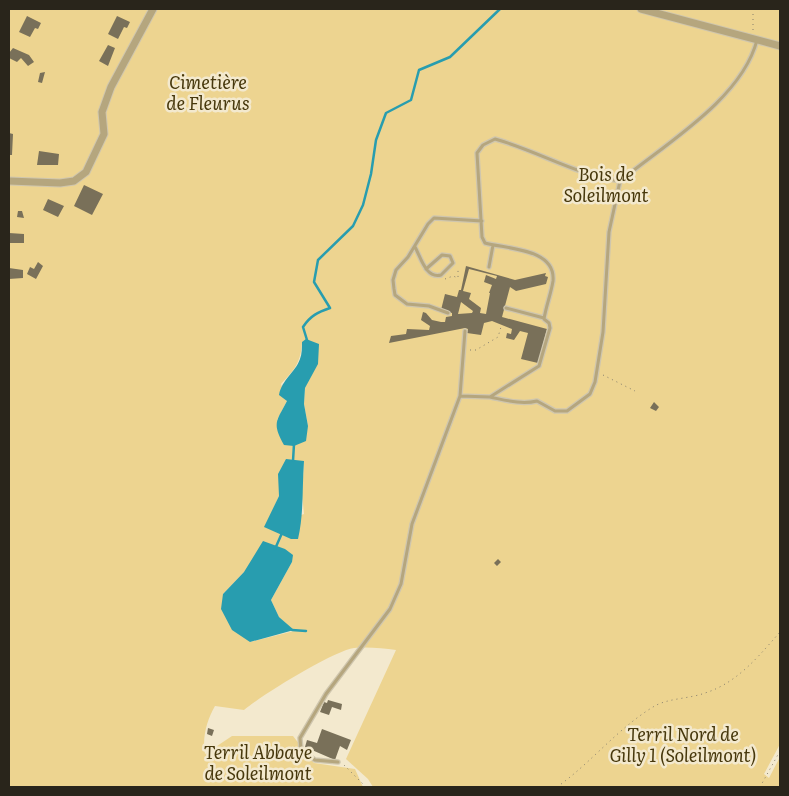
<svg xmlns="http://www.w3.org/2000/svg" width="789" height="796" font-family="Literata,serif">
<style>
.green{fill:#edd490;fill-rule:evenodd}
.water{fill:#289daf}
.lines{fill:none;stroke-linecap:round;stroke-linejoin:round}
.stream{stroke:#289daf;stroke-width:2.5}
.building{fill:#797059;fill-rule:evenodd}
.lane-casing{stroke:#cfc6ae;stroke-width:5.5}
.street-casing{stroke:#cfc6ae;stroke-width:9}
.path{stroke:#857e6d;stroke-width:1;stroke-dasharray:1 4;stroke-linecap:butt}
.lane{stroke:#b5a67e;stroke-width:3}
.street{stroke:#b5a67e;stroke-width:7}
.labels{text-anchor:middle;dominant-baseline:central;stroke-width:5;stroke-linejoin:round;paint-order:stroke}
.park-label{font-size:18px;font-style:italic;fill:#47380c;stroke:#f3e9ce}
</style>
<rect width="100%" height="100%" fill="#f3e9ce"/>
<path class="green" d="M9 9H780V744L764 774 769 778 780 757V787H373L368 779 346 759 396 650C383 648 367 647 354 648 333 651 262 695 244 710L215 706C207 720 202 737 205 754L232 736H293L314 763 355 769 363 787H9ZM302 342 310 377 305 388 304 404 308 426 277 420 287 401 281 384C295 369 301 362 302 342ZM304 461 302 494 304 514 265 527 279 496ZM292 562 271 600 279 617 294 631 250 642 223 594 244 572Z"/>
<path class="water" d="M306 339 319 344 318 364 305 388 304 404 308 426 306 441 294 446 284 445C272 423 276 422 287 401L279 395C282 379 295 373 300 359 302 354 302 347 302 342Z
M286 459 304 461C302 488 304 513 298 539H291L264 527 279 496 278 474Z
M263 541 285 549 293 555 292 562 271 600 279 617 294 630 250 642 232 630 221 609 223 594 244 572Z"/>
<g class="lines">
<path class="stream" d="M307 340 303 327C310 316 318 312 330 308L314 282 318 260 353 226 363 205 371 174 376 140 386 113 411 100 419 70 450 57 500 9
M293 461 294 444
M275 549 282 533
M292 630 306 631"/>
</g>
<path class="building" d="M27 16 41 23 38 29 35 28 30 37 19 32Z
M117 16 130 22 127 28 124 27 118 39 108 34Z
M108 45 115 48 108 66 99 61Z
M13 48 29 55 34 62 28 66 21 58 17 62 9 58V53Z
M45 72 42 83 38 82 40 73Z
M9 133 13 134 12 155H9Z
M39 151 59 154 58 165H37Z
M84 185 103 194 92 215 74 206Z
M48 199 64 206 58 217 43 210Z
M18 211H22L24 218 17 217Z
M9 233 24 234V243H9Z
M38 262 43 266 36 279 27 274 30 267 34 269Z
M466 266 515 280 546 273 545 276 548 277 546 284 516 291 510 287 502 317 547 329 538 363 521 359 528 333 520 331 514 340 506 338 507 333 511 334 512 329 492 321 484 323 481 335 467 333 468 329 465 328 389 343 391 336 406 334 407 329 429 330 430 326 421 320 423 312 426 313 432 320 441 322H445L446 317 452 316V313L441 310 445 294 457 297 459 290H461ZM469 269 497 276 496 279 486 275 484 282 492 285 489 293H490L486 314 480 313 481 308 469 299 471 293 463 291ZM461 302 473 311 472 313 458 314Z
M9 268 23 270V278L9 279Z
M654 402 659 407 656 411 650 408Z
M498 559 501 562 497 566 494 563Z
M328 700 342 704 341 710 332 707 329 715 320 712 324 702 327 703Z
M208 728 214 730 212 736 207 734Z
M322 729 351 740 347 750 340 746 335 760 305 747 307 740 317 743Z"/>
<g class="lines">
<g class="lane-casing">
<path id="lane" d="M415 247C421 258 426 279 441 275L453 263 450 256 442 255 426 269
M489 267 493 245
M506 308 544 318
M448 313 429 306 407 304 395 295 394 289 393 280 396 270 408 257 428 224 434 218 482 221
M460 396 490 397 539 366 550 328 549 323 544 319C546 306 551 294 553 281 556 248 506 249 485 243L482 237 477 153 483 145 495 139C538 151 576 175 620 181
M490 397C505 400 521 405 537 401L555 411H567L590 394 595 382 603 332 609 232 620 181C665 144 742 99 757 40
M338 762 315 760 301 750 300 738 326 694 390 609 401 584 412 524 460 396 465 331"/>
</g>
<g class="street-casing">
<path id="street" d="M641 9 780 46
M9 181 60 183 74 181 86 172 104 134 102 112 111 87 153 9"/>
</g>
<path class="path" d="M753 9V32
M445 279 453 276 458 278V267
M470 350H476L498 337 501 327
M603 375 635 391
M344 765 366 787
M557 787C591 763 617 729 653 707 667 698 689 699 705 693 737 683 758 657 780 632
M760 787 780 751"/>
<use href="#lane" class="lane"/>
<use href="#street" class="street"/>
</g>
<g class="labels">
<g class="park-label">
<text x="208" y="81">Cimetière<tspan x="208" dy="21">de Fleurus</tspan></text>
<text x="606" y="173">Bois de<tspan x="606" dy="21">Soleilmont</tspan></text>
<text x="683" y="733">Terril Nord de<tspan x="683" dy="21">Gilly 1 (Soleilmont)</tspan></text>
<text x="258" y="751">Terril Abbaye<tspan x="258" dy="21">de Soleilmont</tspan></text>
</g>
</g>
<rect width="789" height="796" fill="none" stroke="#29251b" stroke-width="20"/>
</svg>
